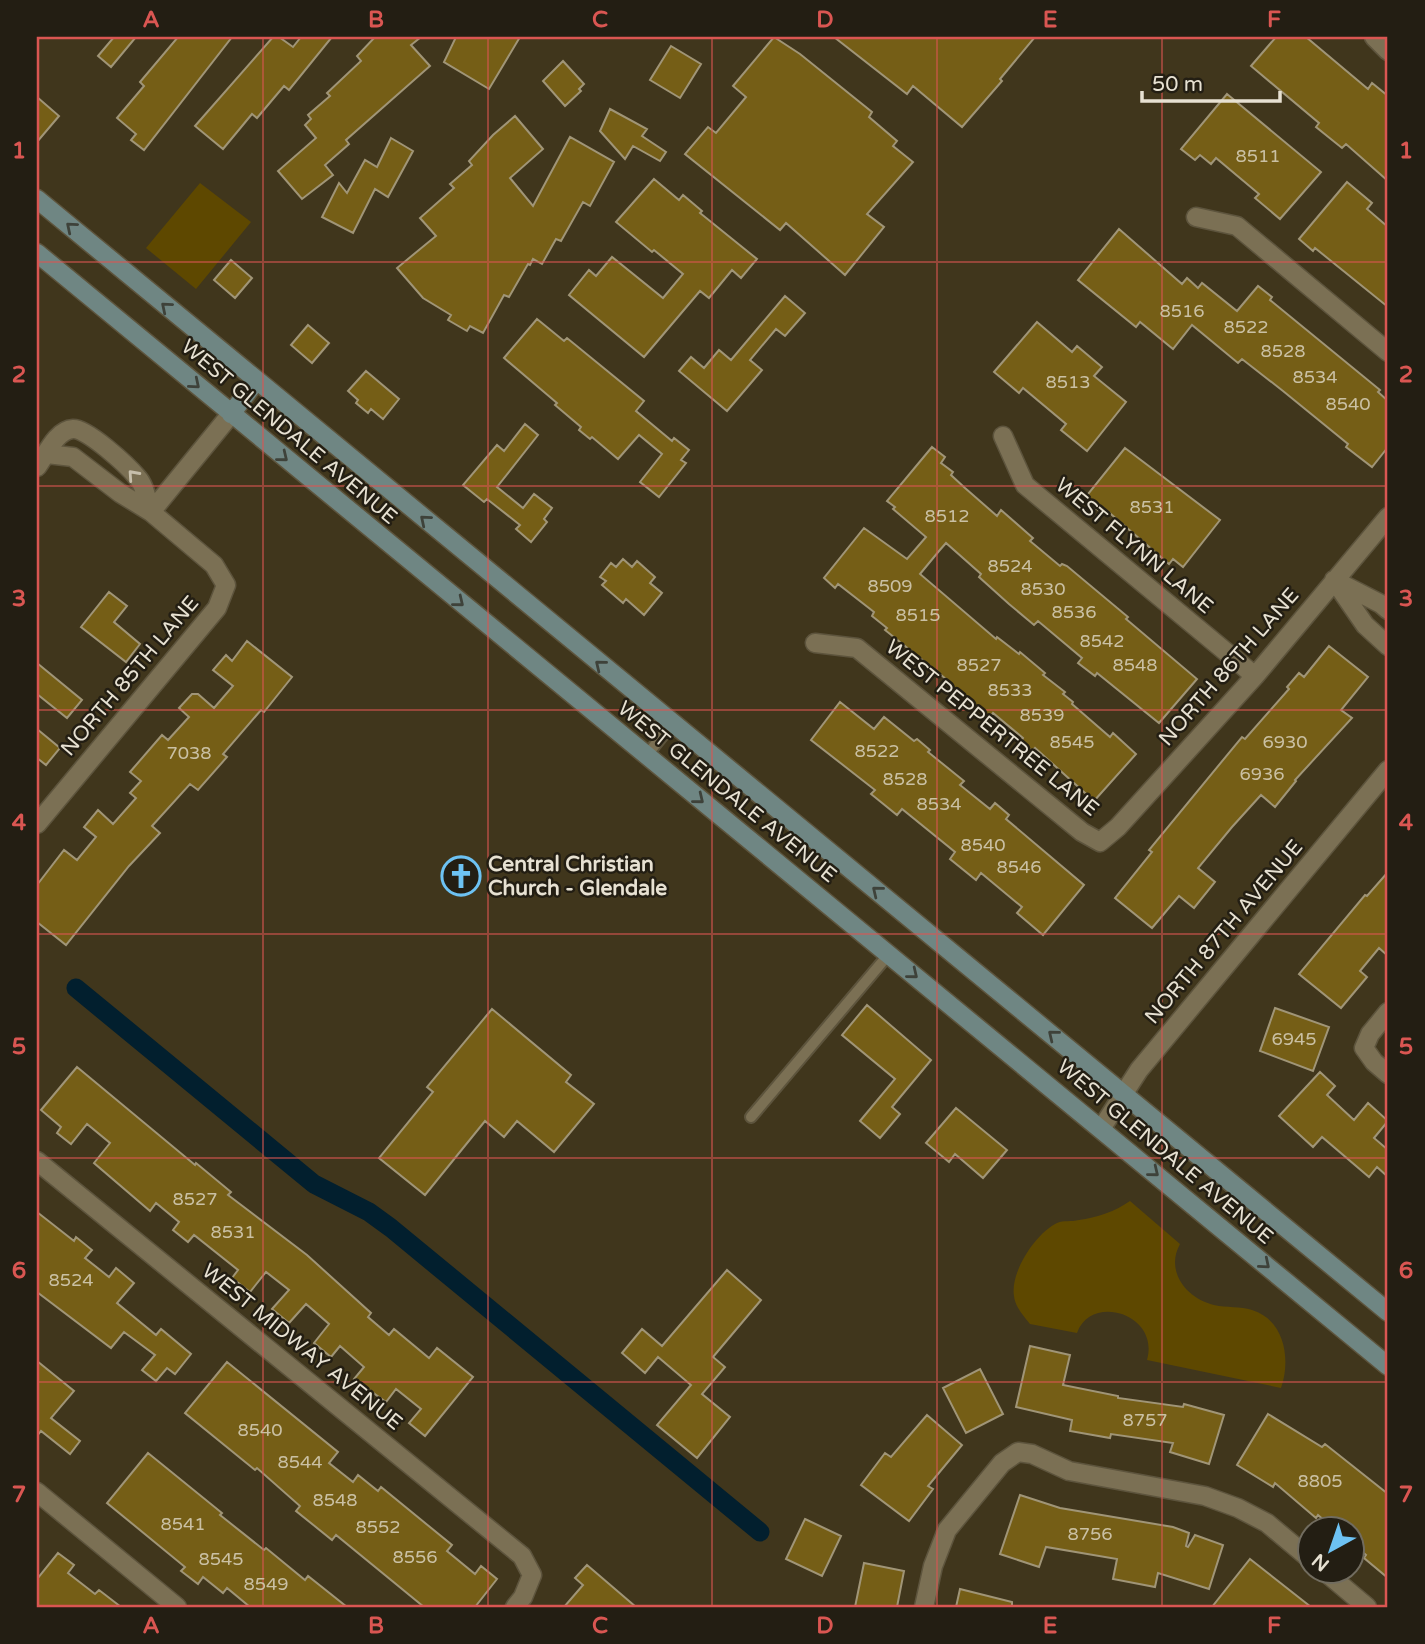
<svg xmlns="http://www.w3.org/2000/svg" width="1425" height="1644" font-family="'Varela Round',sans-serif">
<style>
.green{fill:#5e4800}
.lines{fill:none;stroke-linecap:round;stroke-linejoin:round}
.canal{stroke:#021f2e;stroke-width:19}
.building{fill:#755e16;stroke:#a09577;stroke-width:2}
.service-casing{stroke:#5d543d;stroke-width:14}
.minor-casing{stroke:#5d543d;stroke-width:21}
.secondary-casing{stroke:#5d543d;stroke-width:21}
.service{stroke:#7b7054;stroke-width:10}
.minor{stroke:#7b7054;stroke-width:18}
.secondary{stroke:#6f8683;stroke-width:18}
.oneway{stroke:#3e423a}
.oneway2{stroke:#c7bfac}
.grid{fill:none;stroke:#da5652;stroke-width:2;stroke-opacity:0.55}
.labels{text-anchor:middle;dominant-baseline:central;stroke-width:5;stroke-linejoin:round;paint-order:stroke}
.number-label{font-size:18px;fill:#cac0a3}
.street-label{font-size:21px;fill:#e7e1d2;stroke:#231e13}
.poi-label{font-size:21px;font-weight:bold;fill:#e7e1d2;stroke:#231e13;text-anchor:start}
.neatline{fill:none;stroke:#da5652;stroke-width:2.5}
.grid-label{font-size:23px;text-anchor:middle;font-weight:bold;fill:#da5652}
</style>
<rect width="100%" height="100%" fill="#40361c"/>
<path class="green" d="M200 183 251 222 196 289 146 248Z
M1130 1201 1180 1244C1165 1271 1186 1298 1214 1305 1227 1308 1240 1306 1252 1310 1285 1320 1291 1360 1281 1388L1147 1360C1160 1314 1091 1293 1077 1333L1030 1324C1024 1316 1015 1307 1014 1296 1010 1272 1036 1233 1057 1223 1064 1220 1071 1222 1079 1220 1096 1218 1116 1211 1130 1201Z"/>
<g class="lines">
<path class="canal" d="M76 988 314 1184 369 1212 391 1228 760 1532"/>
</g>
<path class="building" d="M114 37H136L111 67 98 56Z
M178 37H232L144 150 131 140 136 134 117 118 144 86 140 82Z
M273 37H279L293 47 301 37H332L289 90 284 86 257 118 252 114 223 149 195 126Z
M375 37H421L411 45 430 66 346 140 349 144 325 165 333 175 302 199 278 171 316 138 305 125 311 119 308 115 330 96 327 93 361 61 357 56Z
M456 37H520L489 89 444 62Z
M774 37 800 54 872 112 869 117 897 141 893 146 913 162 867 214 884 227 845 275 786 223 780 230 685 154 708 127 716 133 746 97 733 86Z
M834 37H1035L1000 79 1002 81 962 127 913 86 907 94Z
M1276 37H1306L1368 89 1372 83 1388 96V181L1346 144 1342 148 1316 127 1319 123 1251 66Z
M671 46 701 64 680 98 650 80Z
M563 61 584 84 579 89 581 91 565 106 543 81Z
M1227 94 1321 172 1280 219 1255 198 1259 194 1216 158 1211 164 1200 155 1195 160 1181 149Z
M37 97 59 116 37 142Z
M610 109 647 129 642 136 666 152 660 161 633 146 625 159 600 131Z
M515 116 543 149 510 178 533 206 570 137 614 162 590 206 583 202 561 241 556 239 542 264 533 259 530 265 528 264 509 297 504 295 483 333 470 326 467 331 448 320 451 315 423 298 397 268 436 236 420 218 454 188 450 184 472 165 469 161 493 135Z
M391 138 413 151 388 197 375 189 353 233 322 217 339 183 347 193 365 160 377 167Z
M654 179 679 200 683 195 702 211 700 213 757 259 741 278 732 270 709 298 700 291 644 357 569 295 589 270 596 276 612 257 663 298 683 274 654 250 652 252 616 222Z
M1347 182 1372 203 1367 209 1388 227V307L1315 248 1313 251 1299 239Z
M1119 229 1182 284 1187 278 1198 288 1202 283 1237 311 1258 286 1272 297 1270 300 1380 390 1378 392 1388 401V447L1372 467 1346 447 1348 444 1283 391 1242 359 1238 363 1192 325 1173 349 1140 322 1136 327 1078 280Z
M231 260 252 278 235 298 214 280Z
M785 296 805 313 785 336 776 329 750 360 762 370 727 411 679 371 691 357 704 368 719 350 731 360Z
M537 319 564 341 567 338 644 401 636 411 672 441 674 438 689 450 681 460 686 463 659 497 640 482 662 454 639 435 618 459 592 437 590 439 579 430 581 427 555 405 557 403 504 358Z
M1037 322 1072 352 1077 346 1102 367 1094 376 1126 402 1087 451 1061 430 1066 424 1023 388 1019 393 994 372Z
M308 325 329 343 312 363 291 345Z
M366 371 399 399 383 419 371 409 368 413 356 403 358 400 348 391Z
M525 424 538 435 497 487 523 508 534 494 552 508 544 519 547 522 531 542 516 529 520 525 487 499 484 502 463 485 497 445 504 451Z
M932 447 945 457 941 463 953 472 951 475 965 488 997 516 1001 510 1033 538 1030 541 1060 566 1062 564 1067 566 1128 617 1126 619 1197 679 1159 723 1097 673 1095 676 1078 663 1082 658 1038 621 1034 625 1009 604 979 577 981 574 946 543 939 551 920 574 996 639 997 637 1019 654 1020 652 1045 673 1043 675 1065 692 1063 694 1073 702 1072 704 1110 737 1113 733 1136 754 1094 801 1035 748 1032 751 1021 742 1023 738 993 713 989 718 945 681 946 679 885 630 887 628 872 616 874 612 838 584 835 588 824 578 864 528 907 559 926 537 893 509 895 507 887 501Z
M1125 448 1220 520 1183 567 1173 559 1169 564 1112 515 1101 506 1098 510 1084 499Z
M623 559 632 567 637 561 655 577 650 583 662 593 644 615 626 599 623 603 602 585 606 581 600 577 611 563 616 567Z
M109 592 127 606 114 622 140 644 126 662 81 627Z
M247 641 292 677 264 712 261 710 223 754 227 757 198 790 190 784 152 826 160 833 129 866 66 945 37 922V885L64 850 77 860 96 837 84 827 98 810 113 824 136 798 130 793 141 781 130 772 162 735 168 740 189 717 179 708 192 694H198L214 708 233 686 213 670 226 655 232 661Z
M1329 646 1368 677 1341 710 1352 718 1295 780 1296 781 1275 807 1261 795 1232 827 1198 868 1215 882 1194 908 1179 896 1152 928 1115 898 1152 852 1149 850 1242 737 1245 739 1289 689 1287 687 1299 673 1304 677Z
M37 663 82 700 67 718 37 694Z
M840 702 874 729 884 717 914 741 917 739 930 750 928 752 964 781 960 785 990 809 995 803 1009 815 1006 819 1084 885 1043 935 1017 913 1022 907 981 873 976 880 950 859 955 852 902 809 897 815 871 794 875 790 811 740Z
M37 729 60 748 46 765 37 758Z
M1388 872V956L1379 948 1360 971 1367 977 1341 1008 1299 974 1365 895 1367 896Z
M867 1005 931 1060 892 1107 900 1114 880 1138 860 1121 895 1079 842 1035Z
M1275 1008 1329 1027 1313 1071 1260 1051Z
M492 1009 571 1075 566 1082 594 1104 554 1152 517 1121 504 1137 485 1121 425 1195 379 1158 433 1092 427 1087Z
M77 1067 195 1165 196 1163 231 1192 228 1195 307 1255 371 1313 368 1317 389 1335 394 1329 429 1358 437 1348 473 1377 425 1436 409 1423 421 1409 396 1389 386 1402 354 1379 364 1367 340 1346 331 1357 314 1343 329 1324 306 1304 289 1323 272 1309 289 1290 266 1272 250 1292 232 1278 238 1270 194 1235 188 1242 173 1230 179 1222 156 1203 150 1211 94 1163 110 1143 87 1124 71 1144 57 1133 61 1127 41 1110Z
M1320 1072 1335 1086 1327 1095 1354 1120 1368 1103 1388 1121 1374 1138 1388 1150V1177L1377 1167 1369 1177 1322 1137 1313 1147 1279 1116Z
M956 1108 1007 1150 983 1178 955 1154 949 1162 926 1143Z
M37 1212 74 1241 76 1237 92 1250 85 1258 109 1277 116 1268 134 1283 117 1303 156 1335 161 1329 191 1354 175 1374 167 1368 156 1381 142 1370 155 1355 124 1332 111 1348 37 1292Z
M727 1270 761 1300 713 1357 725 1367 702 1394 730 1417 697 1458 657 1425 691 1385 658 1357 645 1373 622 1353 642 1329 662 1346Z
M1030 1346 1070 1355 1063 1385 1118 1396V1398L1183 1407 1184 1404 1224 1415 1209 1464 1170 1452 1173 1443 1111 1434 1110 1438 1070 1431 1072 1420 1016 1407Z
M37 1361 74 1391 51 1418 80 1441 70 1454 41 1431 37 1436Z
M227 1362 338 1452 329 1463 353 1482 358 1475 378 1491 381 1487 452 1545 447 1551 475 1574 481 1566 497 1579 475 1607H424L336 1535 332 1540 296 1511 300 1506 257 1468 255 1470 185 1413Z
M980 1369 1003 1414 966 1433 943 1388Z
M1268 1414 1322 1447 1325 1444 1388 1494V1578L1364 1558 1366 1555 1352 1543V1529H1334L1318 1515 1316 1518 1275 1483 1273 1487 1237 1465Z
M927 1415 962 1445 928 1486 933 1489 909 1521 861 1485 885 1453 891 1457Z
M148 1453 222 1513 220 1515 264 1550 266 1548 305 1580 308 1576 347 1607H250L227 1588 223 1593 203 1577 198 1584 181 1571 185 1567 107 1503Z
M1020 1495 1060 1508 1173 1527 1189 1533 1186 1546 1188 1547 1195 1535 1223 1545 1209 1589 1158 1573 1155 1587 1113 1579 1117 1559 1046 1547 1039 1567 1000 1554Z
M805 1519 841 1536 822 1576 786 1559Z
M58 1553 74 1565 68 1573 95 1594 99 1590 121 1607H37V1579Z
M1250 1559 1311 1607H1212Z
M864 1563 904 1571 897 1607H855Z
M587 1565 636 1607H564L583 1585 575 1578Z
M960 1589 1012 1602V1607H956Z"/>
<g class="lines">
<g class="service-casing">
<path id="service" d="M646 756 672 724
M751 1117 889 954"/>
</g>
<g class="minor-casing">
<path id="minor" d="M1374 37 1388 51
M1196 217 1237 226 1388 352
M1003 436 1025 485 1255 676
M37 467C46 455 56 430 73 429 87 428 128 466 137 477 145 485 147 501 151 512
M151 512 231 414
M1334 580 1365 625 1388 646
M1338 582 1381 604 1388 610
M815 643 857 648 1082 832 1100 842 1118 827 1255 676 1388 517
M37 824 217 608 226 585 214 565 151 512 120 493 73 457 47 454
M1388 1012 1370 1034 1364 1048 1374 1062 1388 1074
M1101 1129 1139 1070 1388 770
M37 1161 522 1556 532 1575 523 1597 515 1607
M37 1492 177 1607
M1323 1570 1367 1607
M924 1607 933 1566 947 1530 1002 1463 1018 1452 1032 1454 1069 1471 1205 1496 1238 1508 1267 1523 1310 1559"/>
</g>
<g class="secondary-casing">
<path id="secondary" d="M37 199 1388 1312
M37 253 1388 1366
M231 414 256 381"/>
</g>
<use href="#service" class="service"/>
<use href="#minor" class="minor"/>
<use href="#secondary" class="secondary"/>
</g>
<defs><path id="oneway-chevron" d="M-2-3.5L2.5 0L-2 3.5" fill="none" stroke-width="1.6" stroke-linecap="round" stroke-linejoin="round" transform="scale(1.75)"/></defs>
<g class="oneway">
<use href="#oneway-chevron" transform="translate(71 227) rotate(-140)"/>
<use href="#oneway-chevron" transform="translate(166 307) rotate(-140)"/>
<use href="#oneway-chevron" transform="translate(195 384) rotate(40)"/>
<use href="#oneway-chevron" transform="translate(283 457) rotate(39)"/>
<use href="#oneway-chevron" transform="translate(425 520) rotate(-140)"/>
<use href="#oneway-chevron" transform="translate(459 602) rotate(39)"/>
<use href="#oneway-chevron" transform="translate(600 665) rotate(-141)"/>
<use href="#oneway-chevron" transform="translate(699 799) rotate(39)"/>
<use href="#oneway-chevron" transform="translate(877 891) rotate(-141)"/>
<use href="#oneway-chevron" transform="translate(913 974) rotate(39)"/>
<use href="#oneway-chevron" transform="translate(1053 1035) rotate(-141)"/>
<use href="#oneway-chevron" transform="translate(1154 1172) rotate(39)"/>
<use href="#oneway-chevron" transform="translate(1265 1264) rotate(40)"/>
</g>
<use class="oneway2" href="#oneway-chevron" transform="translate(133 475) rotate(-132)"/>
<path class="grid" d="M263 37V1607M488 37V1607M712 37V1607M937 37V1607M1162 37V1607M37 262H1388M37 486H1388M37 710H1388M37 934H1388M37 1158H1388M37 1382H1388"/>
<defs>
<g id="church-ring" transform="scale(2.0125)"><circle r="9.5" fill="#231e13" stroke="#6dc2f3" stroke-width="1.5"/><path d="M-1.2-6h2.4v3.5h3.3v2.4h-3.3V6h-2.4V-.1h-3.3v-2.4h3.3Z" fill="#6dc2f3"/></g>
</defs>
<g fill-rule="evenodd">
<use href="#church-ring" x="461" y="876"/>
</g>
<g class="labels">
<g class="number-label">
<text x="1258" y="156">8511</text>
<text x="1182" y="311">8516</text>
<text x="1246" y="327">8522</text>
<text x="1283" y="351">8528</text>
<text x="1315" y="377">8534</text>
<text x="1068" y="382">8513</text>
<text x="1348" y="404">8540</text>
<text x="1152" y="507">8531</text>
<text x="947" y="516">8512</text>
<text x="1010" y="566">8524</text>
<text x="890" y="586">8509</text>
<text x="1043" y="589">8530</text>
<text x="1074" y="612">8536</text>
<text x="918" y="615">8515</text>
<text x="1102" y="641">8542</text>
<text x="979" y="665">8527</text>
<text x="1135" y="665">8548</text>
<text x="1010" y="690">8533</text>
<text x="1042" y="715">8539</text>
<text x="1072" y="742">8545</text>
<text x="1285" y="742">6930</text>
<text x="877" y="751">8522</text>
<text x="189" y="753">7038</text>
<text x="1262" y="774">6936</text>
<text x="905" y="779">8528</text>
<text x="939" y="804">8534</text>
<text x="983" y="845">8540</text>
<text x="1019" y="867">8546</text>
<text x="1294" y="1039">6945</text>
<text x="195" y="1199">8527</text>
<text x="233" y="1232">8531</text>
<text x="71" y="1280">8524</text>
<text x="1145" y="1420">8757</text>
<text x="260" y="1430">8540</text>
<text x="300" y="1462">8544</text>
<text x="1320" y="1481">8805</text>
<text x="335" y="1500">8548</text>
<text x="183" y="1524">8541</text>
<text x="378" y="1527">8552</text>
<text x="1090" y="1534">8756</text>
<text x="415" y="1557">8556</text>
<text x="221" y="1559">8545</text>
<text x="266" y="1584">8549</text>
</g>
<g class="street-label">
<text transform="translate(289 432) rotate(40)">WEST GLENDALE AVENUE</text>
<text transform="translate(1134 546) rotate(40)">WEST FLYNN LANE</text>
<text transform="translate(1229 667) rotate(-49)">NORTH 86TH LANE</text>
<text transform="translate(130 676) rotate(-50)">NORTH 85TH LANE</text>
<text transform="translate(992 728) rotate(39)">WEST PEPPERTREE LANE</text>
<text transform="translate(727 792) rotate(39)">WEST GLENDALE AVENUE</text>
<text transform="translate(1224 932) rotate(-50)">NORTH 87TH AVENUE</text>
<text transform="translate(1165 1152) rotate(40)">WEST GLENDALE AVENUE</text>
<text transform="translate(302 1347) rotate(39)">WEST MIDWAY AVENUE</text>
</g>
<g class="poi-label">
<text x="488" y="864">Central Christian<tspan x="488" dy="24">Church - Glendale</tspan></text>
</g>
</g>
<rect width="1425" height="1644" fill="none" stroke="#231e13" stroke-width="77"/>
<g transform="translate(1331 1550) rotate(220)"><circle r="33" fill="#231e13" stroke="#716c5f" stroke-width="2"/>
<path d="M0-5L12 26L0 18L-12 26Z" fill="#6dc2f3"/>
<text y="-10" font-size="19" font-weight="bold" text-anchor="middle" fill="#e7e1d2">N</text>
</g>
<path d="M1142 91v10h138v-10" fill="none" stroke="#e7e1d2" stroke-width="3.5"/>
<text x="1152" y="91" font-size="21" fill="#e7e1d2" stroke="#231e13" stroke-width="5" paint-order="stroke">50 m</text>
<rect x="38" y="38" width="1348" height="1568" class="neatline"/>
<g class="grid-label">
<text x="151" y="27">A</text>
<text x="376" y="27">B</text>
<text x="600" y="27">C</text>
<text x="825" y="27">D</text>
<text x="1050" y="27">E</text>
<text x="1274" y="27">F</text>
<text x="19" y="158">1</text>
<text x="1406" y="158">1</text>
<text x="19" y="382">2</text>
<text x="1406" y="382">2</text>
<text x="19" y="606">3</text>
<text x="1406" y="606">3</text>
<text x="19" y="830">4</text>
<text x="1406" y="830">4</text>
<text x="19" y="1054">5</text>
<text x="1406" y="1054">5</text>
<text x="19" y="1278">6</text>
<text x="1406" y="1278">6</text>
<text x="19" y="1502">7</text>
<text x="1406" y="1502">7</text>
<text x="151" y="1633">A</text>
<text x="376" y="1633">B</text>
<text x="600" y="1633">C</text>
<text x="825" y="1633">D</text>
<text x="1050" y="1633">E</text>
<text x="1274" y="1633">F</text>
</g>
</svg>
